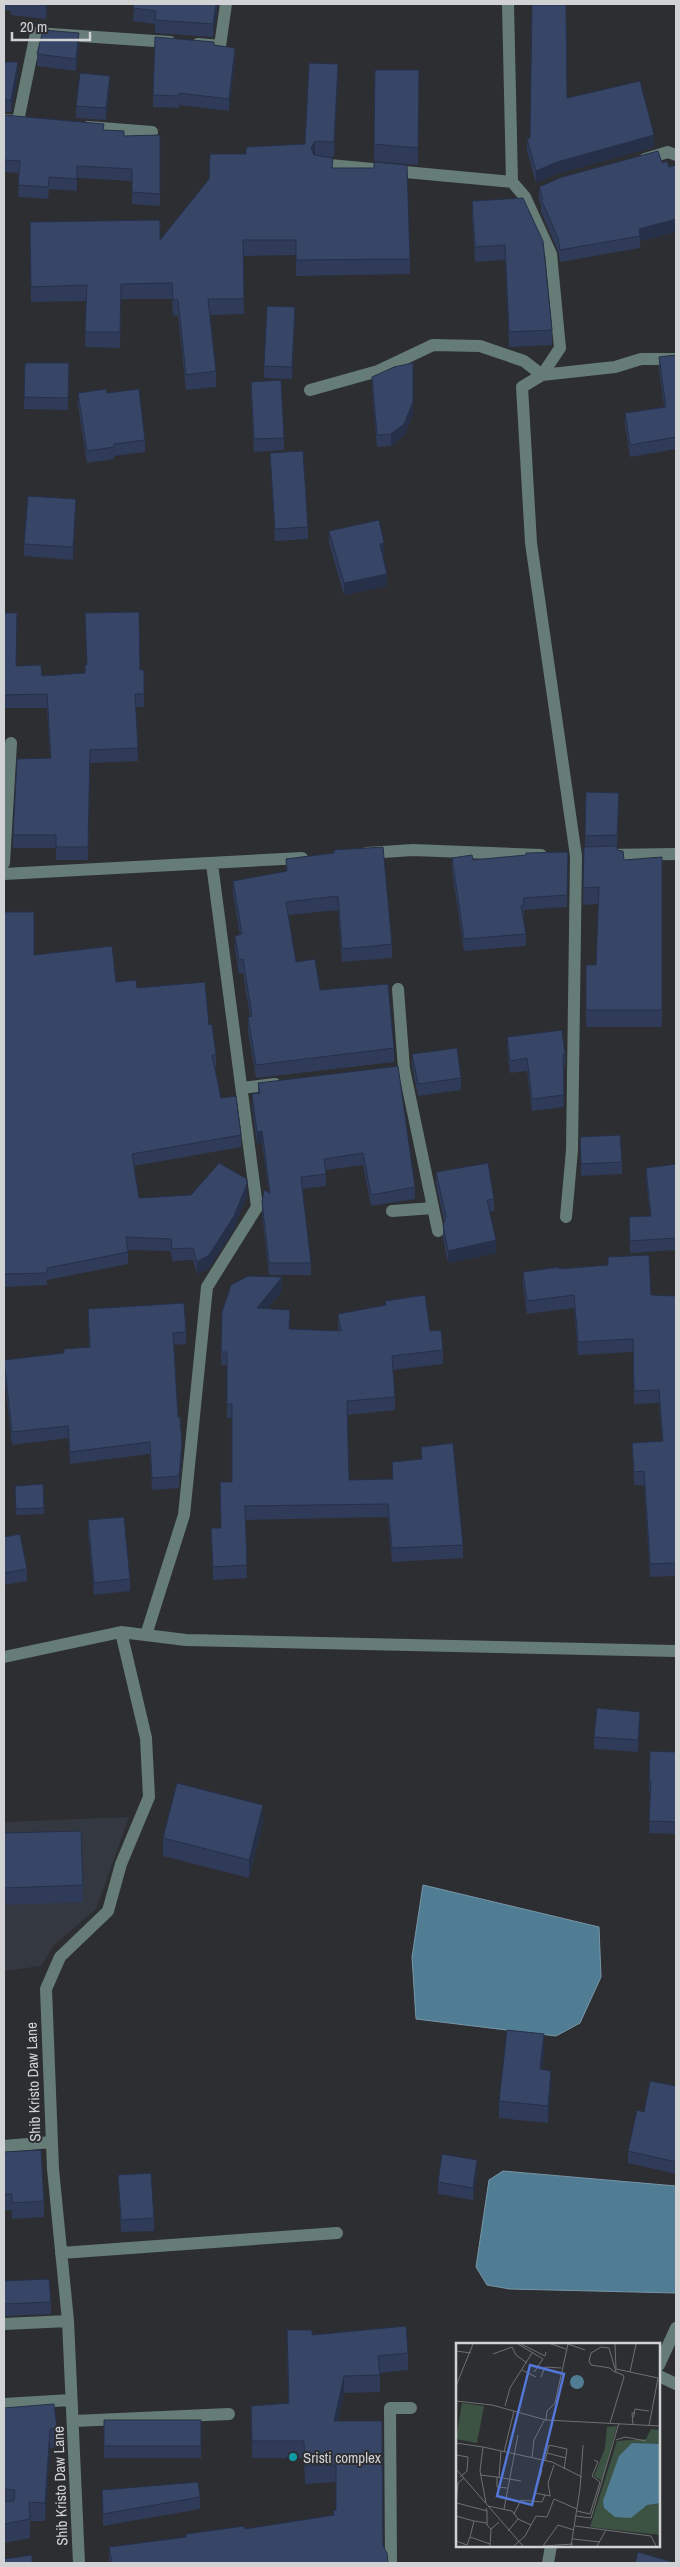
<svg xmlns="http://www.w3.org/2000/svg" width="680" height="2567" font-family="'Archivo Narrow',sans-serif">
<style>
.built{fill:#343840}
.water{fill:#507d94;stroke:#7796a7}
.lines{fill:none;stroke-linecap:round;stroke-linejoin:round}
.minor{stroke:#667c77;stroke-width:12}
.wall{fill:#2f3b59}
.shaded-wall{fill:#263048}
.building{fill:#374567;stroke:#263048}
.culture-dot{fill:#0f9aa8;stroke:#2d2e31;stroke-width:2}
.labels{text-anchor:middle;dominant-baseline:central;stroke-width:4;stroke-linejoin:round;paint-order:stroke}
.street-label{font-size:15px;fill:#d1d2d4;stroke:#2d2e31}
.poi-label{font-size:15px;fill:#d1d2d4;stroke:#2d2e31;text-anchor:start}
.inset-road{fill:none;stroke:#6f7072;stroke-width:1}
.view{fill:#5376d7;fill-opacity:0.15;stroke:#5376d7;stroke-width:2.5}
.inset-edge{fill:none;stroke:#d1d2d4;stroke-width:2.5}
</style>
<rect width="100%" height="100%" fill="#2d2e31"/>
<path class="built" d="M129 1817 96 1909 55 1944 41 1966 4 1971V1822Z"/>
<path class="water" d="M423 1885 599 1927 601 1977 580 2023 556 2036 416 2019 412 1957Z
M503 2171 676 2186V2293L510 2289 487 2285 476 2267 489 2180Z"/>
<g class="lines">
<path class="minor" d="M508 4 512 182 525 197 551 254 560 348 542 375 522 387 531 543 576 856 572 1150 566 1217
M198 44 220 46 226 4
M4 120 18 121 36 33 170 42
M88 127 152 132
M645 159 668 152 676 155
M319 164 512 182
M310 390 378 371 433 345 480 346 524 361 542 375 615 367 641 359H676
M367 853 413 850 541 855
M606 855 676 854
M4 863 11 743
M4 874 302 858
M398 989 404 1069 438 1231
M242 1088 275 1084
M392 1211 433 1208
M146 1635 184 1515 207 1287 257 1207 212 864
M4 1657 121 1632 186 1640 676 1651
M4 2146 52 2142
M61 2253 337 2233
M4 2324 68 2321
M659 2365 676 2328
M659 2376 676 2384
M4 2404 71 2400
M74 2421 229 2414
M79 2563 68 2321 53 2169 46 1989 60 1957 108 1911 121 1864 149 1797 146 1738 121 1632
M391 2563 390 2408H411
M548 2563 551 2546"/>
</g>
<path class="wall" d="M4 4H47L46 19 11 15V11L4 10Z
M134 4H218L213 37 155 33V24L133 21Z
M79 45 76 71 37 66V54Z
M214 45 235 60 229 111 179 105V108L153 107V95Z
M4 62 18 75 11 112H4Z
M375 70H419L418 165 374 161Z
M338 80 334 157H329L333 168 410 259V274L296 276V255L243 256 244 314 210 315 216 371V387L186 390 178 315 173 316 172 299H121L120 348 85 347 86 301 31 302 30 222 160 240 246 154 305 144Z
M110 88 106 120 76 118V106Z
M567 98 654 147 557 174 536 183 527 151V139L530 138Z
M4 115 104 130 124 136 160 135V206L132 204V181L77 178V191L49 189 48 199 18 197 19 173 4 172Z
M662 163 669 167 676 165V232L640 241V248L560 262 558 251 541 212V204L539 200V187Z
M523 198 552 330V345L509 347 505 260 475 262 472 216V201Z
M295 319 292 379 264 378V366Z
M676 355V449L630 457 625 425V413L664 407 659 369V357Z
M25 363H69L68 410 24 409Z
M372 377 413 415 404 436 391 446 377 447 372 389Z
M251 382 284 438V450L254 452 251 394Z
M78 393H107L145 440V452L114 456V459L87 463 78 405Z
M270 453 308 527V539L275 541Z
M76 511 73 560 24 556V544Z
M329 531 384 555H382L387 586 344 595 329 543Z
M4 613 16 666 42 676 144 670V707H136L138 761 90 763 88 860H56V848H13V835L50 758 47 708H4Z
M586 792 619 805 617 850 624 860 662 857V1027H586V965H596L598 904 583 905 584 847H585Z
M568 852 567 907 524 910V918H523L526 934V946L464 951 452 870V858L473 860Z
M334 853 392 944V958L342 962 338 910 288 915 296 962 320 990 394 1048V1062L256 1078 248 1031V1017H250L243 973 239 974 235 949V936L240 935 233 894V881L286 872V859Z
M4 912 34 955 116 982 137 988 209 1025 216 1055V1067H215L221 1098 241 1135V1147L134 1166 139 1198 247 1196 234 1229 209 1268 197 1274 193 1260 172 1261 171 1251 128 1250V1264L47 1280V1285L4 1287Z
M507 1037 565 1054V1066H563L564 1107 532 1111 527 1071 510 1073 507 1049Z
M412 1054 461 1078V1090L418 1096 412 1066Z
M258 1083 415 1187V1199L371 1206 363 1165 326 1170V1186L302 1189 311 1263V1275H269L262 1214V1202L269 1192 262 1143 257 1144 252 1106V1094L258 1093Z
M580 1137 622 1162V1174L581 1176Z
M676 1164V1250L630 1253 629 1217 650 1216 646 1180V1168Z
M436 1172 494 1199V1211L489 1212 496 1253 448 1263 443 1238V1225L444 1221 436 1184Z
M608 1257 651 1295 676 1296V1576L650 1577 644 1485H634L632 1443 662 1441 659 1403 634 1404 633 1352 578 1355 574 1308 527 1314 523 1285V1272L608 1265Z
M282 1291 267 1309 290 1329 338 1331V1314L385 1305V1301L430 1331 443 1350V1364L393 1370 395 1397V1410L347 1415 349 1480 392 1479V1462L421 1459V1447L463 1545V1558L392 1562 388 1517 245 1520 247 1578 213 1580 211 1528H221L232 1482V1418H227V1365H221V1352Z
M88 1309 186 1332V1344L174 1345 178 1417 182 1456 179 1488 152 1490 150 1454 70 1464 68 1438 12 1445 4 1373V1360L64 1353 89 1347Z
M43 1484 44 1514 16 1515 15 1486Z
M88 1520 130 1579V1591L94 1595 88 1533Z
M4 1537 27 1569V1581L4 1585Z
M640 1724 638 1752 594 1749V1737Z
M676 1752V1834L649 1833 650 1792H649V1780Z
M263 1822 249 1878 163 1856V1838Z
M4 1833 83 1885V1902L4 1905Z
M544 2051 542 2070 551 2088 548 2123 499 2118V2101Z
M676 2086V2174L628 2163V2151L644 2112Z
M4 2152 44 2201V2217L12 2219V2210H4Z
M477 2172 473 2200 438 2194V2182Z
M118 2175 154 2218V2231L121 2232Z
M4 2281 51 2302V2314L4 2316Z
M287 2330 408 2353V2370L380 2373V2392L344 2393 338 2421 383 2546 388 2563H109V2547L245 2529 333 2515 336 2510V2482L305 2484 304 2458H252L251 2406 288 2403Z
M4 2408 57 2428V2447L50 2448 45 2521H30V2538L4 2543Z
M104 2420H201V2458H104Z
M102 2490 200 2497V2509L103 2526Z
M596 2546H613L612 2549Z"/>
<path class="shaded-wall" d="M46 4H47L46 19Z
M216 4H218L213 37V24Z
M79 33V45L76 71V59Z
M235 48V60L229 111V99Z
M18 62V75L11 112V100Z
M338 64V80L334 157V142Z
M110 76V88L106 120V108Z
M654 135V147L557 174 536 183V171L557 162Z
M315 141V157L311 148Z
M676 219V232L640 241 639 229Z
M295 307V319L292 379V367Z
M413 402V415L404 436 391 446V434Z
M76 499V511L73 560V547Z
M384 543V555L380 556V544Z
M387 574V586L344 595V583Z
M262 1131V1143L257 1144V1132Z
M247 1184V1196L234 1229 209 1268 197 1274V1262Z
M496 1240V1253L448 1263V1251Z
M282 1277V1291L257 1322V1308Z
M182 1443V1456L179 1488V1476Z
M640 1712V1724L638 1752V1740Z
M263 1805V1822L249 1878V1860Z
M544 2034V2051L540 2087V2069Z
M551 2071V2088L548 2123V2106Z
M477 2160V2172L473 2200V2188Z
M344 2376V2393L334 2438V2421Z
M50 2429V2448L45 2521V2503Z"/>
<path class="building" d="M32 4H46V5Z
M134 4H216L213 24 155 20 156 11 133 8Z
M532 5H566L567 98 640 81 654 135 557 162 536 171 527 139 530 138Z
M43 30 79 33 76 59 37 54Z
M155 37 214 42V45L235 48 229 99 179 93V96L153 95Z
M4 62H18L11 100H4Z
M309 63 338 64 334 142 315 141 311 148 314 155 333 158 332 168H374V162L407 165 410 259 296 260V240H243L244 299H208L216 371 186 375 178 300H173L172 283 121 284 120 332H85L87 285 31 287 30 222 160 220V240L209 179 210 154H246V147L305 144Z
M375 70H419L418 148 374 144Z
M80 73 110 76 106 108 76 106Z
M4 115 104 124 103 130 124 131V136L160 135V194L132 192V169L77 166V179L49 177 48 187 18 185 20 161 4 160Z
M658 151 662 163 667 161 669 167 676 165V219L639 229 640 236 560 250 558 238 541 199H543L539 187 562 177Z
M523 198 543 241 552 330 509 332 505 245 475 247 472 201Z
M267 306 295 307 292 367 264 366Z
M676 355V437L630 445 625 413 666 407 659 357Z
M25 363H69L68 398 24 397Z
M413 363V402L404 424 391 434 377 435 372 377 394 367Z
M281 380 284 438 254 439 251 382Z
M106 389 107 393 139 389 145 440 114 444V447L87 451 78 393Z
M303 451 308 527 275 529 270 453Z
M28 496 76 499 73 547 24 544Z
M379 520 384 543 380 544 387 574 344 583 329 531Z
M139 612 140 670H144V694H135L138 748 90 750 88 847H56V835H13L17 759 51 758 47 694 4 695V613H17L16 666 41 665 42 676 85 673V665H87L85 613Z
M586 792 619 793 617 835 585 836Z
M617 846V850L623 851 624 860 662 857V1010H586V965H596L599 887 583 888 584 847Z
M383 847 392 944 342 949 338 896 286 902 296 962 315 959 320 990 388 984 394 1048 256 1065 248 1017 252 1016 243 959 239 960 235 936 242 934 233 881 287 871 286 859 334 853V850Z
M568 852 567 895 523 898 524 906H521L526 934 464 939 452 858 472 855 473 860 526 855V853Z
M4 912H34V955L112 946 116 982 136 980 137 988 205 982 209 1025 212 1024 216 1055H212L221 1098 236 1096 241 1135 132 1154 139 1198 191 1195 219 1163 247 1179V1184L234 1216 209 1255 197 1262 193 1248 172 1249 171 1239 126 1237 128 1252 47 1268V1273L4 1274Z
M562 1030 565 1054H563L564 1095 532 1099 527 1058 510 1061 507 1037Z
M457 1048 461 1078 418 1084 412 1054Z
M398 1066 415 1187 371 1195 363 1153 324 1159 326 1174 301 1177 311 1263H269L262 1202 264 1190 270 1193 262 1131 257 1132 252 1094 260 1093 258 1083Z
M620 1135 622 1162 581 1164 580 1137Z
M488 1163 494 1199 487 1200 496 1240 448 1251 443 1225 446 1217 436 1172Z
M676 1164V1238L630 1241 629 1217 651 1216 646 1168Z
M649 1255 651 1295 676 1296V1563L650 1564 644 1471 634 1472 632 1443 663 1441 659 1390 634 1391 633 1339 578 1342 574 1295 527 1301 523 1272 559 1267V1269L608 1265V1257Z
M248 1276 282 1277 257 1308 290 1310 289 1329 341 1331 338 1314 386 1305 385 1301 425 1295 430 1331 441 1330 443 1350 392 1356 395 1397 347 1401 349 1480 393 1479 392 1462 422 1459 421 1447 453 1443 463 1545 392 1548 388 1504 245 1506 247 1565 213 1567 211 1528H221L220 1482H232V1404H227V1352H221L222 1312 231 1285Z
M184 1303 186 1332 173 1333 178 1417H180L182 1443 179 1476 152 1478 150 1442 70 1452 68 1426 12 1432 4 1360 64 1353V1349L90 1347 88 1309Z
M43 1484 44 1508 16 1509 15 1486Z
M124 1517 130 1579 94 1583 88 1520Z
M20 1534 27 1569 4 1573V1537Z
M597 1708 640 1712 638 1740 594 1737Z
M650 1751 676 1752V1822L649 1821 651 1780H649Z
M177 1783 263 1805 249 1860 163 1838Z
M81 1831 83 1885 4 1888V1833Z
M507 2030 544 2034 540 2069 551 2071 548 2106 499 2101Z
M650 2081 676 2086V2162L628 2151 637 2110 644 2112Z
M41 2150 44 2201 12 2203V2194H4V2152Z
M442 2154 477 2160 473 2188 438 2182Z
M151 2173 154 2218 121 2220 118 2175Z
M49 2279 51 2302 4 2304V2281Z
M406 2326 408 2353 378 2356 380 2375 344 2376 334 2421H382L383 2546 387 2553 388 2563H112L109 2547 186 2537V2534L244 2526 245 2529 334 2515 333 2511 336 2510V2465L305 2466 304 2441H252L251 2406 289 2403 287 2330H312V2335Z
M54 2404 57 2428 50 2429 45 2503 29 2502 30 2519 4 2524V2502L14 2501 15 2490 4 2489V2408Z
M104 2420H201V2446H104Z
M198 2482 200 2497 103 2514 102 2490Z
M638 2552 676 2563H635Z
M32 2555V2563H4V2559Z"/>
<circle class="culture-dot" cx="293" cy="2457" r="5"/>
<g class="labels">
<g class="street-label">
<text transform="translate(33 2082) rotate(-92)">Shib Kristo Daw Lane</text>
<text transform="translate(60 2486) rotate(-92)">Shib Kristo Daw Lane</text>
</g>
<g class="poi-label">
<text x="303" y="2457">Sristi complex</text>
</g>
</g>
<g transform="translate(456 2343)">
<rect width="204" height="204" fill="#2d2e31"/>
<path d="M6 60 28 63 21 100 0 96ZM161 83 146 138 138 133 149 105 151 84ZM195 86 204 87V192L134 184 161 98 190 96Z" fill="#3c5243"/>
<path d="M114 39a7 7 0 1 1 14 0a7 7 0 1 1-14 0ZM176 100 204 101V160L191 162 175 175 159 174 148 165 147 158 163 113Z" fill="#507d94"/>
<path class="inset-road" d="M62 1 87 16 78 29M65 1 89 13 90 9M95 1 110 6M112 1 129 7M159 1 160 26 202 35 193 83M0 8 15 10M37 11 56 4 60 12 71 20M66 27 80 34M174 29 180 1M85 34 89 24 105 25M0 43 17 1M0 58 36 62 90 77 204 83M49 63 54 45 76 10M178 70 179 66 193 68M90 77 91 68 99 60 112 1M154 80 168 34 167 32 157 28 154 25 135 22 133 18 135 10 145 4 153 5 160 29M177 82 176 70H179L177 74M160 97 169 94 190 98M0 100 27 104M48 109 58 68M91 110 110 115M0 112 12 114 11 128 4 134M76 115 78 97 89 76M138 117 142 119 136 133 144 139M89 118 93 102 111 106 108 126M0 126 67 203M86 127 79 150 89 152M24 132 41 134V144L51 145M41 134 65 138M43 134 45 108M94 152 92 140 98 122M1 160 31 168 30 165M30 160 24 128 27 104 96 119 126 134M0 163 2 140 8 135M32 163 56 168 62 176M48 166 62 92M31 168V182L35 186M121 168 134 171 144 139M58 171 65 157 86 159 89 152 95 153M0 173 18 178M120 173 135 175 163 80M119 183 195 193 200 203M52 188 62 176 75 182M14 194 18 178 31 180M117 196 144 199M0 198 11 202 14 194 34 201M34 203 35 186 43 179M58 203 69 193 80 173 91 174 98 156 121 166M87 203 102 182 118 187M88 203 117 201M115 203 124 146 127 102M141 203 150 187"/>
<path class="view" d="M74 22 108 31 76 162 41 153Z"/>
<rect width="204" height="204" class="inset-edge"/>
</g>
<rect width="680" height="2567" fill="none" stroke="#d1d2d4" stroke-width="10"/>
<path d="M12 32v8h78v-8" fill="none" stroke="#d1d2d4" stroke-width="2.5"/>
<text x="20" y="32" font-size="15" fill="#d1d2d4" stroke="#2d2e31" stroke-width="4" paint-order="stroke">20 m</text>
</svg>
